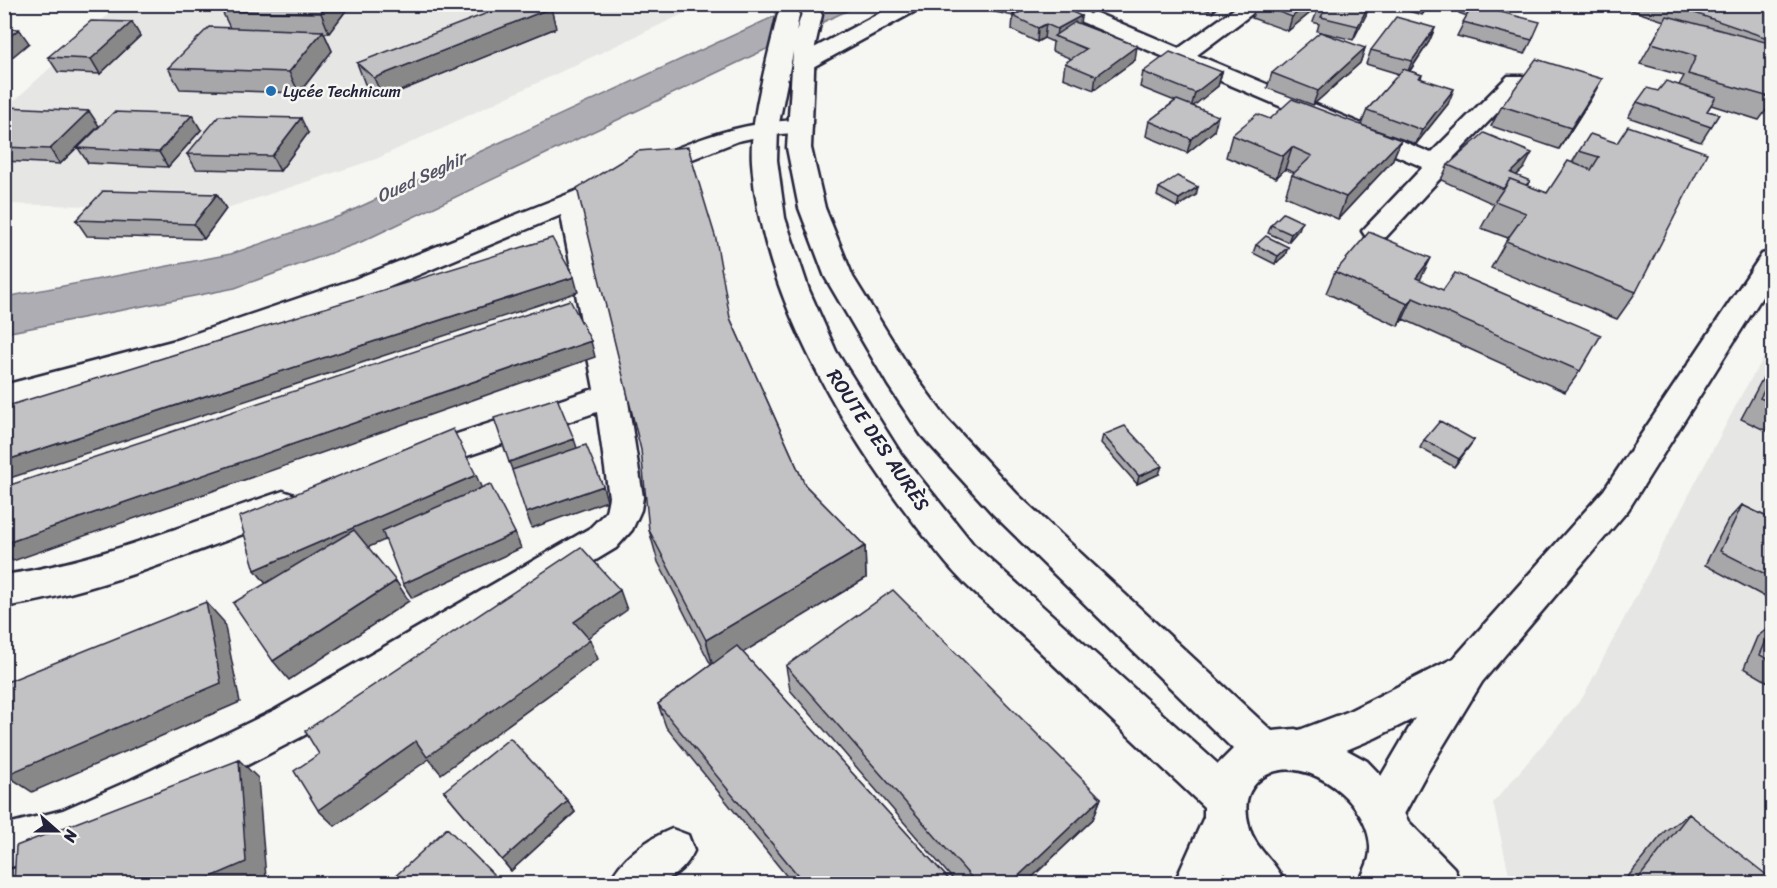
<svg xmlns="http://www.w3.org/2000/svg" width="1777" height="888" font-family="Sriracha,sans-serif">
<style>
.built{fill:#e6e6e4}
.water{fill:#adadb3;stroke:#757583;stroke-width:1.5}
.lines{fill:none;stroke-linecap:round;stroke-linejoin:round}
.street-casing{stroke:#22223b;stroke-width:5}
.secondary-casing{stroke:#22223b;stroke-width:5}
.street{fill:#f6f6f2;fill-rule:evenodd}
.secondary{fill:#f6f6f2;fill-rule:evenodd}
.wall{fill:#a7a7a9;stroke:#22223b;stroke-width:1.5}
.shaded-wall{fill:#888889;stroke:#22223b;stroke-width:1.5}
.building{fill:#c2c2c4;stroke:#22223b;stroke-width:1.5}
.poi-dot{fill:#1f6fb2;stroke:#f6f6f2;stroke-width:2}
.labels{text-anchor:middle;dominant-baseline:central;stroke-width:5;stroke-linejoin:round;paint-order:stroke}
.far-poi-label{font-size:16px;fill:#22223b;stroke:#f6f6f2;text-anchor:start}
.far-water-label{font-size:18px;font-style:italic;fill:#535365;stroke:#f6f6f2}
.street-label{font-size:20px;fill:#22223b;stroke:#f6f6f2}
</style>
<rect width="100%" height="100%" fill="#f6f6f2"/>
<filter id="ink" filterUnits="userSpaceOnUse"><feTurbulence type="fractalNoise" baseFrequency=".0167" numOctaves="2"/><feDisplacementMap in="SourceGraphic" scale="12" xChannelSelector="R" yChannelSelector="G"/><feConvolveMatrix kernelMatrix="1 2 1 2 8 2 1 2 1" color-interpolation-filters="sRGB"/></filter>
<g filter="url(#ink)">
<path class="built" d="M119 5H702L376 159 224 209 5 204 4 110Z
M1772 344V883H1511L1493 803 1583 697 1743 392Z"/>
<path class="water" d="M799 5H859L361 242 235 288 5 333V297L231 254 340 216Z"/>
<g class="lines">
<g class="street-casing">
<path id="street" d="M897 4H924L921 8 811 68H795L792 63 795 58Z
M1046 4H1075L1179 48 1241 4H1265L1197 55 1431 153 1508 76H1524L1528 81 1454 157 1448 170 1386 237 1376 239 1366 237 1362 231 1423 167 1049 8Z
M800 120 809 122 812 127 809 132 766 135 738 141 647 177 638 174 634 169 638 164C696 140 737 122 800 120Z
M591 185 600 187 604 193 600 199 585 205 627 395 643 497 641 510 632 530 616 548 303 736 161 810 80 846 4 869V825L63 810 131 780 275 710 590 528 606 512 609 497 597 412 417 473 405 469 400 460 405 451 594 389 561 215 375 293 194 356 4 408V385L176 340 355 279Z
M1772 251V281L1628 510 1482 682 1426 774 1397 827 1382 833 1367 827 1360 812 1415 718 1375 738 1301 769 1286 763 1280 749 1286 735 1347 712 1454 658 1604 490 1762 254Z
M283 491 295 495 300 505 295 515C199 549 106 591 4 607V575C102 561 190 522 283 491Z
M672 829 688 835 694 851C676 888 648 884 609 884 619 859 647 839 672 829Z"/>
</g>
<g class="secondary-casing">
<path id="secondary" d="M780 4H801L796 32 803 10H819L822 15 815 46 811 148 825 208 853 277 910 369 946 418 1017 494 1272 731 1295 729 1325 738 1367 761 1390 785 1408 821 1454 868 1460 884H1407L1405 881 1404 884H1359C1362 875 1367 866 1369 858 1380 810 1306 748 1263 777 1245 790 1244 806 1249 826 1254 849 1277 862 1285 884H1232L1224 872 1219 884H1174L1204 817V807C1146 752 1088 698 1031 643 1003 617 970 592 946 563 857 456 761 304 752 162 749 119 771 48 780 4ZM793 52 787 148 799 208 825 277 888 385 922 436 993 514 1233 749 1218 764 973 544 901 454 836 351 809 290 785 218 777 160 778 128Z"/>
</g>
<use href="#street" class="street"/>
<use href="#secondary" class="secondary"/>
</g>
<path class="wall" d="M138 4H215L211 9 140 7Z
M228 4H351L329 33H324L332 51 299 93 180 89 168 68 230 28 222 11Z
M991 4H1020L1013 16 990 11Z
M1068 4H1103L1090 13Z
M1189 4H1222L1213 12Z
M1256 4H1370L1366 15 1353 40 1317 31 1319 24 1313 22 1319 6 1288 31 1252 18Z
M1395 4H1430L1422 15 1394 7Z
M1452 4H1498L1494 10 1532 40 1525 54 1457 36 1467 16 1459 13 1461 7Z
M1613 4H1773V101L1759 120 1711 105 1707 111 1719 114 1701 142 1628 117 1637 102 1658 91 1679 85 1684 76 1640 64 1664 21Z
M1013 16H1081L1080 24 1135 60 1094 90 1063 78 1065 63 1072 59 1052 51 1053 42 1044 38 1037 42 1012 30Z
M132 22 140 36 100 74 58 72 48 57Z
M556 28 383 98 365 84 357 63Z
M1435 28 1429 42 1410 71 1422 75 1421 78 1448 104 1416 144 1364 126 1401 140 1392 161 1338 219 1285 196 1292 175 1295 173 1285 169 1276 178 1226 157 1232 135 1270 119 1361 125 1367 110 1399 74 1366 64 1371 50Z
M1365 48 1360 63 1313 105 1267 88 1272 73Z
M1143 72H1222L1218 86 1193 106 1214 131 1187 153 1146 136 1149 121 1175 101 1140 87Z
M1602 79 1590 100 1559 149 1491 126 1502 106Z
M4 110 99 126 60 164 4 161Z
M201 130 168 167 88 163 78 148Z
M308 133 280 171 196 169 187 154Z
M1617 143 1636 292 1617 319 1491 268 1508 238 1481 228 1494 204 1441 180 1448 165 1524 168 1516 176 1530 181 1527 186 1547 193 1572 163 1579 151Z
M1159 188 1196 195 1177 207 1157 196Z
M217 194 226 209 204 239 87 236 76 220Z
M1271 225 1299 229 1288 242 1268 233Z
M1256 245 1288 247 1285 255 1275 264 1253 253Z
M1335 272 1420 280 1580 371 1565 392 1403 319 1398 326 1326 293Z
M730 318 805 485 865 546 866 578 742 652 953 884H793L666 727 658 704 711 665 658 562 649 530Z
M1773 359V434L1741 419Z
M1103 435 1159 474 1137 484 1101 443Z
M1424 440H1474L1454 467 1420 448Z
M1742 505 1773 520V593L1767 598 1705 565 1728 520Z
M1773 624V685L1744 668 1757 637Z
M786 666 1101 798 1093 819 1025 884H957L790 690Z
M444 791 568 801 575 812 511 871Z
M1689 814 1773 884H1622L1665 831Z"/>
<path class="shaded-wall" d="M208 4H215L211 9Z
M327 4H351L329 33 321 13Z
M1016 4H1020L1013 16V8Z
M1091 4H1103L1090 13Z
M1215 4H1222L1213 12Z
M1308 4H1321L1288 31 1292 17Z
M1369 4 1366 15 1353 40 1358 26Z
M1427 4H1430L1422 15Z
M1495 4H1498L1487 21Z
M551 8 556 28 383 98 374 78Z
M1081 16 1079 30 1056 37 1057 29Z
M132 22 140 36 100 74 91 59Z
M1046 24 1044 38 1037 42 1038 28Z
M1435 28 1429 42 1406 76 1412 61Z
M19 29 29 43 4 64V41Z
M323 31 332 51 299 93 289 72Z
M1137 46 1135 60 1094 90 1096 76Z
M1365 48 1360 63 1313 105 1318 91Z
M1222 72 1218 86 1191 108 1195 93Z
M1602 79 1590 100 1559 149 1571 128Z
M1454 89 1448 104 1416 144 1422 130Z
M89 111 99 126 60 164 50 149Z
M192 115 201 130 168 167 159 152Z
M1218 116 1214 131 1187 153 1191 139Z
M301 118 308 133 280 171 272 156Z
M1401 140 1392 161 1338 219 1346 197Z
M1292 147 1285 169 1276 178 1283 156Z
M1532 153 1524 168 1503 188 1511 173Z
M1198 187 1196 195 1177 207 1179 199Z
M217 194 226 209 204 239 194 224Z
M1302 222 1299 229 1288 242 1291 234Z
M1288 247 1285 255 1275 264 1278 256Z
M1431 258 1420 280 1416 278Z
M574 277 578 292 4 480V461Z
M1413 298 1403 319 1398 326 1408 304Z
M591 341 595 357 13 561 4 553V544Z
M574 439 579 454 515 477 509 462Z
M1474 440 1469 447 1454 467 1459 459Z
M1162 466 1159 474 1137 484 1139 476Z
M476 475 485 496 271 590 255 570Z
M603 486 607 501 532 528 526 513Z
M515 533 521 548 412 598 403 584Z
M865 546 866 578 714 670 706 640Z
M396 581 409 601 289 680 273 661Z
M620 590 627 610 583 641 574 622Z
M206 602 224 622 240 702 32 792 6 775Z
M590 640 598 659 441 774 429 759 335 826 318 810 416 741Z
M239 760 258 778 266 878 252 884H195Z
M1101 798 1093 819 1025 884H1010Z
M568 801 575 812 511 871 502 860Z"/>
<path class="building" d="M228 4H327L321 13 222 11Z
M511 4H545L551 8 374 78 357 63Z
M994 4H1016L1013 8Z
M1035 4H1055L1081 16 1057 29 1046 24 1038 28 1013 16Z
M1258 4H1308L1292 17Z
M1320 4H1369L1358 26 1321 17 1325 10 1318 8Z
M1683 4H1773V40L1680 8Z
M1473 5 1540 22 1532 40 1463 22Z
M1667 16 1773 44V98L1688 74 1696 56 1652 43Z
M1396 17 1435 28 1412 61 1371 50Z
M91 21 132 22 91 59 48 57Z
M1075 22 1137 46 1096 76 1065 63 1086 49 1054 36Z
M209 27 323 31 289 72 168 68Z
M4 28 19 29 4 41Z
M1320 32 1365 48 1318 91 1272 73Z
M1170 52 1222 72 1195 93 1143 72Z
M1536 59 1602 79 1571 128 1502 106Z
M1403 69 1422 75 1419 78 1454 89 1422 130 1367 110Z
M1666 81 1716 97 1707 111 1719 114 1711 127 1637 102 1647 88 1658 91Z
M1292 99 1401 140 1346 197 1292 175 1312 156 1292 147 1283 156 1232 135 1257 114 1270 119Z
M1177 100 1218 116 1191 139 1149 121Z
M7 107 89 111 50 149 4 147V110Z
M114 112 192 115 159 152 78 148Z
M219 116 301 118 272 156 187 154Z
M1628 126 1707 153 1636 292 1506 241 1526 213 1495 201 1510 179 1547 193 1568 161 1591 170 1599 157 1579 151 1590 134 1617 143Z
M1484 133 1532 153 1511 173 1530 181 1526 185 1510 179 1504 189 1448 165Z
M688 147 716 239 730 318 805 485 865 546 706 640 649 530 641 450 577 188 638 151Z
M1177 176 1198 187 1179 199 1159 188Z
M103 191 217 194 194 224 76 220Z
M1283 213 1302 222 1291 234 1271 225Z
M1369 232 1431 258 1416 278 1443 290 1455 273 1601 335 1580 371 1413 298 1408 304 1335 272Z
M1266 236 1288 247 1278 256 1256 245Z
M552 238 574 277 4 461V407Z
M570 300 591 341 4 544V487Z
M1773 374V403L1760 398Z
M557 398 574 439 509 462 494 418Z
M1440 421 1474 440 1459 459 1424 440Z
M1125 426 1162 466 1139 476 1103 435Z
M453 429 476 475 255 570 239 517Z
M586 445 603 486 526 513 512 470Z
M490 484 515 533 403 584 382 531Z
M1742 505 1773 520V578L1720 551Z
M354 530 396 581 273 661 233 603Z
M581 547 620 590 574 622 590 640 427 757 416 741 318 810 294 771 319 754 305 731Z
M893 590 1101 798 1010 884H977L786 666Z
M206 602 221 683 6 775 4 743V683Z
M1773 625V662L1760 655Z
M737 646 953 884H805L658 704Z
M510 738 568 801 502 860 444 791Z
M239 760 246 862 195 884H14L16 846Z
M1689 814 1773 880V884H1634Z
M447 828 503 884H387Z"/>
</g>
<circle class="poi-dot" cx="271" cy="91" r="6"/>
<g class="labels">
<g class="far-poi-label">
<text x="283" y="91">Lycée Technicum</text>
</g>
<g class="far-water-label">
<text transform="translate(421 177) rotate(-25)">Oued Seghir</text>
</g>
<g class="street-label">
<text transform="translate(878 440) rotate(56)">ROUTE DES AURÈS</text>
</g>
</g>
<rect width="1777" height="888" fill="none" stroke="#f6f6f2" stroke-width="24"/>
<rect x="12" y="12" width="1753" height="864" fill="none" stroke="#22223b" stroke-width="2" filter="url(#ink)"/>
<g transform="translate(57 831) rotate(111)" stroke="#f6f6f2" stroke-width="4.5" paint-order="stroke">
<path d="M0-4.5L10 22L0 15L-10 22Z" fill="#22223b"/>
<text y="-9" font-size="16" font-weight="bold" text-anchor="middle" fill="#22223b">N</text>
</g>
</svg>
